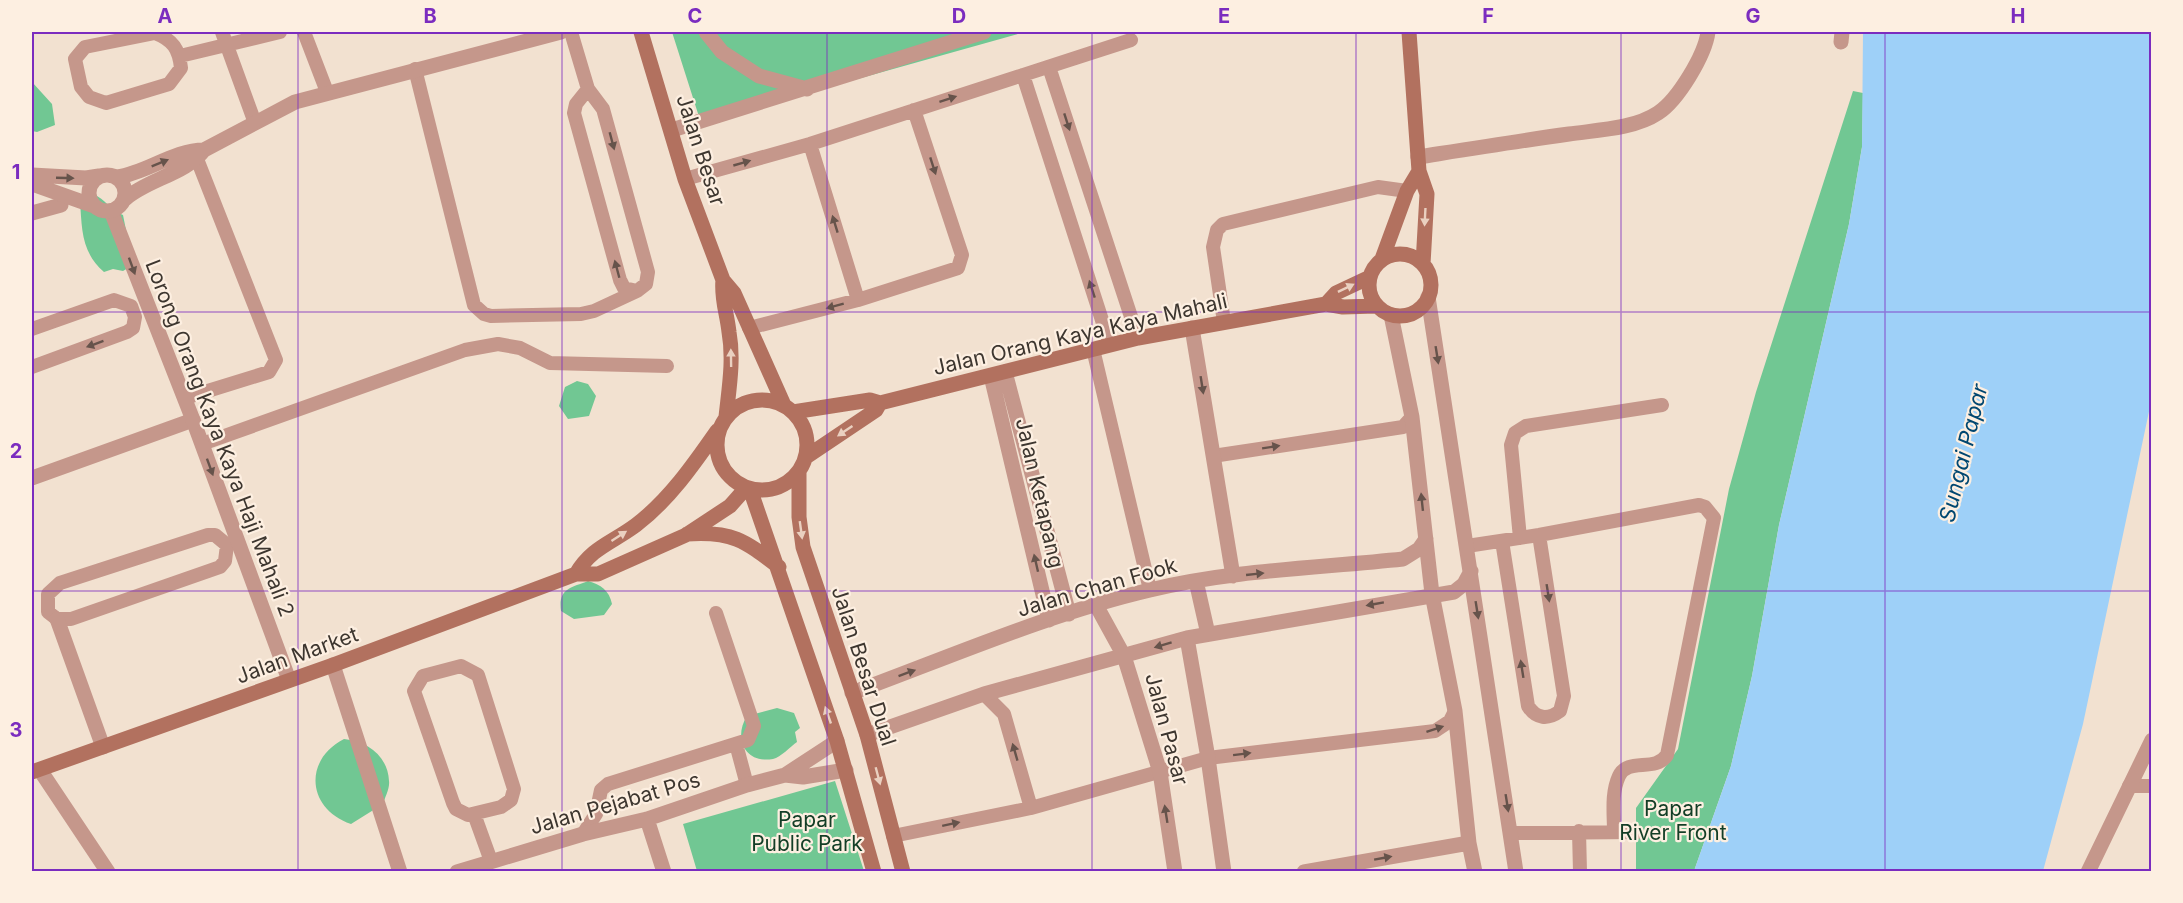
<svg xmlns="http://www.w3.org/2000/svg" width="2183" height="903" font-family="Inter,sans-serif">
<style>
.green{fill:#71c793}
.water{fill:#9ed0f8}
.lines{fill:none;stroke-linecap:round;stroke-linejoin:round}
.service{stroke:#c5978b;stroke-width:14}
.pedestrian{stroke:#c5978b;stroke-width:15}
.minor{stroke:#c5978b;stroke-width:15}
.tertiary{stroke:#c5978b;stroke-width:15}
.secondary{stroke:#b2715f;stroke-width:15}
.oneway{fill:#66534b}
.oneway2{fill:#ead0c0}
.grid{fill:none;stroke:#7b2cbf;stroke-width:1.5;stroke-opacity:0.55}
.labels{text-anchor:middle;dominant-baseline:central;stroke-width:4.5;stroke-linejoin:round;paint-order:stroke}
.street-label{font-size:21px;fill:#3d362f;stroke:#fdefe1}
.park-label{font-size:21px;fill:#133e26;stroke:#fdefe1}
.water-label{font-size:22px;font-style:italic;fill:#004771;stroke:#fdefe1}
.neatline{fill:none;stroke:#7b2cbf;stroke-width:2}
.grid-label{font-size:20px;text-anchor:middle;font-weight:bold;fill:#7b2cbf}
</style>
<rect width="100%" height="100%" fill="#f2e1d0"/>
<path class="green" d="M672 32H1025L701 123Z
M32 82 52 104 55 125 37 132 32 131Z
M1853 91 1863 93 1862 147 1849 224 1779 525 1752 676 1731 766 1694 871 1636 872V808L1678 749 1729 489 1756 392Z
M93 194C106 199 109 210 123 215L133 265 123 271 113 269 104 272C81 252 82 229 80 201Z
M577 381 588 384 596 396 589 416 568 419 559 406 565 387Z
M588 581C601 585 609 590 612 604L604 615 574 619 561 611C558 589 570 588 588 581Z
M777 708 794 713 800 728 795 732 797 742C790 747 781 757 773 759 745 764 733 738 747 716Z
M344 739C367 741 388 756 389 781 390 788 385 797 383 804L351 824C307 809 303 760 344 739Z
M835 781 864 871H697L683 824Z"/>
<path class="water" d="M1863 32H2151V402L2083 724 2043 871H1694L1731 766 1752 676 1779 525 1849 224 1862 147Z"/>
<g class="lines">
<path class="service" d="M222 32 255 123
M304 32 327 92
M571 32 588 89 603 109 648 272 646 284 637 291 624 288 620 280 574 113 576 104 588 89
M155 33C173 40 179 49 181 68L169 84 106 103 89 97 81 87 75 59 85 47Z
M180 56 280 32
M1049 67 1138 338
M415 69 474 305 484 314 491 316 581 314 594 311 637 291
M1023 75 1110 345
M810 144 858 300
M685 179 810 144 1131 40
M1224 322 1213 247 1217 230 1223 224 1378 187 1407 191
M749 328 858 300 958 268 962 255 914 110
M32 329 114 300 131 306 135 317 133 328 127 332 32 367
M1093 349 1150 590
M185 398 269 372 276 360 197 159
M202 444 465 350 498 344 520 348 550 363 667 366
M1213 456 1403 427 1412 417
M208 535H215L227 545 225 561 220 567 71 619H57L48 612V594L60 583Z
M1520 538 1511 445 1515 433 1526 426 1662 405
M1502 541 1528 706C1536 719 1548 720 1560 711L1564 696 1539 535
M1467 546 1539 535 1699 505 1705 507 1714 518 1667 755C1655 773 1628 757 1619 776 1611 793 1614 814 1614 832
M461 666 478 675 514 789 511 800 501 807 468 815 456 809 453 803 414 691 423 676Z
M984 694 1004 714 1031 808
M736 744 747 785
M2129 786H2152
M474 814 491 861
M1579 831 1580 872
M1512 833 1637 832
M583 834 596 814 601 790 608 784 748 740 754 726 716 613
M893 836 1031 808 1208 758 1435 731 1450 721 1455 711"/>
<path class="pedestrian" d="M706 32 722 52 759 76 807 89
M672 130 984 32
M32 213 61 205
M32 478 193 420
M57 619 103 747"/>
<path class="minor" d="M1841 42 1842 32
M1418 157C1469 149 1519 141 1569 134 1597 130 1634 129 1658 113 1678 100 1705 55 1708 32
M111 211 193 420 289 680
M1428 297 1516 872
M1391 315 1412 417 1432 594 1455 711 1469 843 1475 872
M1192 328 1233 576
M1005 372 1069 614
M991 376 1049 620
M1196 581 1208 634
M1096 605 1124 656 1160 772 1175 872
M1187 638 1208 758 1224 872
M333 665 400 872
M852 693C950 657 1048 614 1150 590 1232 570 1319 568 1403 559L1419 549 1426 539
M867 735 984 694 1187 638 1454 592 1464 584 1471 571
M40 770 108 872
M785 775 837 741
M647 819 664 872
M457 872 583 834 647 819 747 785 785 775 803 777 846 770
M1304 872 1469 843"/>
<path class="tertiary" d="M89 193a18 18 0 1 1 36 0a18 18 0 1 1-36 0Z
M32 175 86 178 99 176
M117 177C147 173 173 150 204 150
M32 184 94 206
M125 199C148 179 186 174 204 150L295 102 561 32
M2088 872 2152 740"/>
<path class="secondary" d="M641 32 685 179 723 280 734 293 784 405
M1409 32 1419 171 1427 194 1423 264
M1369 285a31 31 0 1 1 62 0a31 31 0 1 1-62 0Z
M1382 259 1407 191 1419 171
M723 280C721 299 727 313 729 332 734 360 729 388 726 417
M1326 304 1336 293 1370 277
M717 445a45 45 0 1 1 90 0a45 45 0 1 1-90 0Z
M793 412 870 400 880 403 1138 338 1326 304 1343 307 1376 306
M806 457 876 410 880 403
M799 472V517L803 547 867 735 903 872
M750 489 837 741 874 872
M687 534C732 531 744 540 779 567
M576 574C592 547 612 543 636 525 669 500 694 464 717 431
M32 772 333 665 576 574H598L686 535 730 506 746 488"/>
</g>
<defs><path id="oneway-solid" d="M-6-.8H1V-3.2L6.5 0L1 3.2V.8H-6Z" transform="scale(1.5)"/></defs>
<g class="oneway">
<use href="#oneway-solid" transform="translate(948 99) rotate(-18)"/>
<use href="#oneway-solid" transform="translate(1067 122) rotate(72)"/>
<use href="#oneway-solid" transform="translate(612 141) rotate(75)"/>
<use href="#oneway-solid" transform="translate(160 163) rotate(-22)"/>
<use href="#oneway-solid" transform="translate(742 163) rotate(-16)"/>
<use href="#oneway-solid" transform="translate(933 166) rotate(72)"/>
<use href="#oneway-solid" transform="translate(65 178) rotate(2)"/>
<use href="#oneway-solid" transform="translate(835 224) rotate(-107)"/>
<use href="#oneway-solid" transform="translate(132 266) rotate(70)"/>
<use href="#oneway-solid" transform="translate(617 269) rotate(-105)"/>
<use href="#oneway-solid" transform="translate(1092 289) rotate(-108)"/>
<use href="#oneway-solid" transform="translate(835 306) rotate(165)"/>
<use href="#oneway-solid" transform="translate(95 344) rotate(160)"/>
<use href="#oneway-solid" transform="translate(1437 355) rotate(81)"/>
<use href="#oneway-solid" transform="translate(1202 385) rotate(81)"/>
<use href="#oneway-solid" transform="translate(1271 447) rotate(-9)"/>
<use href="#oneway-solid" transform="translate(210 467) rotate(70)"/>
<use href="#oneway-solid" transform="translate(1422 502) rotate(-96)"/>
<use href="#oneway-solid" transform="translate(1036 563) rotate(-103)"/>
<use href="#oneway-solid" transform="translate(1255 574) rotate(-6)"/>
<use href="#oneway-solid" transform="translate(1548 593) rotate(81)"/>
<use href="#oneway-solid" transform="translate(1375 604) rotate(170)"/>
<use href="#oneway-solid" transform="translate(1477 610) rotate(81)"/>
<use href="#oneway-solid" transform="translate(1163 645) rotate(163)"/>
<use href="#oneway-solid" transform="translate(1522 669) rotate(-99)"/>
<use href="#oneway-solid" transform="translate(907 673) rotate(-20)"/>
<use href="#oneway-solid" transform="translate(1435 729) rotate(-18)"/>
<use href="#oneway-solid" transform="translate(1015 752) rotate(-106)"/>
<use href="#oneway-solid" transform="translate(1242 754) rotate(-7)"/>
<use href="#oneway-solid" transform="translate(1507 803) rotate(81)"/>
<use href="#oneway-solid" transform="translate(1166 814) rotate(-99)"/>
<use href="#oneway-solid" transform="translate(951 824) rotate(-12)"/>
<use href="#oneway-solid" transform="translate(1383 858) rotate(-10)"/>
</g>
<g class="oneway2">
<use href="#oneway-solid" transform="translate(1425 217) rotate(93)"/>
<use href="#oneway-solid" transform="translate(1346 288) rotate(-26)"/>
<use href="#oneway-solid" transform="translate(731 358) rotate(-91)"/>
<use href="#oneway-solid" transform="translate(845 431) rotate(146)"/>
<use href="#oneway-solid" transform="translate(801 530) rotate(82)"/>
<use href="#oneway-solid" transform="translate(619 536) rotate(-33)"/>
<use href="#oneway-solid" transform="translate(828 715) rotate(-109)"/>
<use href="#oneway-solid" transform="translate(878 776) rotate(75)"/>
</g>
<path class="grid" d="M298 32V872M562 32V872M827 32V872M1092 32V872M1356 32V872M1621 32V872M1885 32V872M32 312H2152M32 591H2152"/>
<g class="labels">
<g class="street-label">
<text transform="translate(701 150) rotate(72)">Jalan Besar</text>
<text transform="translate(1080 334) rotate(-13)">Jalan Orang Kaya Kaya Mahali</text>
<text transform="translate(220 438) rotate(69)">Lorong Orang Kaya Kaya Haji Mahali 2</text>
<text transform="translate(1040 493) rotate(77)">Jalan Ketapang</text>
<text transform="translate(1097 587) rotate(-16)">Jalan Chan Fook</text>
<text transform="translate(297 655) rotate(-20)">Jalan Market</text>
<text transform="translate(864 666) rotate(72)">Jalan Besar Dual</text>
<text transform="translate(1167 729) rotate(75)">Jalan Pasar</text>
<text transform="translate(615 803) rotate(-16)">Jalan Pejabat Pos</text>
</g>
<g class="park-label">
<text x="1673" y="808">Papar<tspan x="1673" dy="24">River Front</tspan></text>
<text x="807" y="819">Papar<tspan x="807" dy="24">Public Park</tspan></text>
</g>
<g class="water-label">
<text transform="translate(1963 453) rotate(-76)">Sungai Papar</text>
</g>
</g>
<rect width="2183" height="903" fill="none" stroke="#fdefe1" stroke-width="66"/>
<rect x="33" y="33" width="2117" height="837" class="neatline"/>
<g class="grid-label">
<text x="165" y="23">A</text>
<text x="430" y="23">B</text>
<text x="695" y="23">C</text>
<text x="959" y="23">D</text>
<text x="1224" y="23">E</text>
<text x="1488" y="23">F</text>
<text x="1753" y="23">G</text>
<text x="2018" y="23">H</text>
<text x="16" y="179">1</text>
<text x="16" y="458">2</text>
<text x="16" y="737">3</text>
</g>
</svg>
